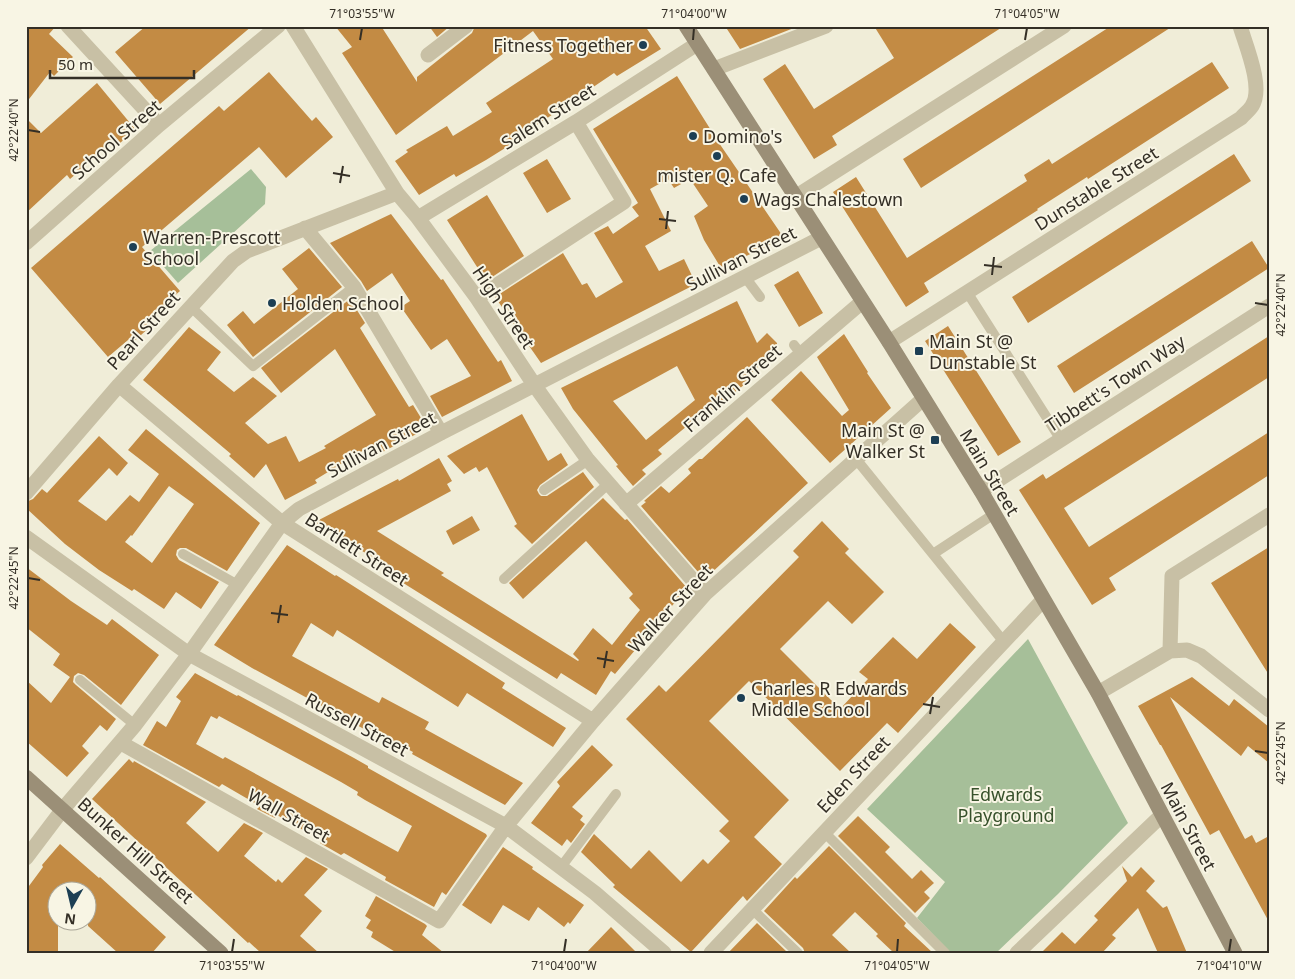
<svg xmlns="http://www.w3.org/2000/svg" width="1295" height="979" font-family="'Noto Sans',sans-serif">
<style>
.green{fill:#a6bf99}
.building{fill:#c38b44;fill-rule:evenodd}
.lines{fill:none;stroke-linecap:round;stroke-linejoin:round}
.lane{stroke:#c8c0a5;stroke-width:10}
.street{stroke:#c8c0a5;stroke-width:15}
.secondary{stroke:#9b8f77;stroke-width:15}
.ticks{fill:none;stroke:#342f26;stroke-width:2}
.poi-dot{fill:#1d3f54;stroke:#f8f5e4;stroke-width:2}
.labels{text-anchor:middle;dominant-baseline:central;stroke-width:4;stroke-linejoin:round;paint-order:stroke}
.poi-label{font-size:18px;fill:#342f26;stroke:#f8f5e4;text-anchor:start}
.street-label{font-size:18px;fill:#342f26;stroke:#f8f5e4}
.park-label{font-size:18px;fill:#37512b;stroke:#f8f5e4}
.neatline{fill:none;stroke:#342f26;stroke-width:2}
.ticks-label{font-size:12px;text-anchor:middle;fill:#342f26}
</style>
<rect width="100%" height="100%" fill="#f0edd8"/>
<path class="green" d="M251 169 266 187 265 204 178 283 150 251Z
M1028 639 1128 823 1058 894 996 953H951L917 918 945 882 867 809Z"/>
<path class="building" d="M26 26H56L49 34 73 57 54 76 50 72 26 103Z
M146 26H252L160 104 115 52Z
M335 26H381L417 82V77L472 33 475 26H645L661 49 617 76 614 73 528 131 529 133 486 160 456 177 454 174 419 195 395 161 408 152 406 150 447 126 453 136 492 112 486 103 553 59 533 31 396 135 342 53 352 47Z
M429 26H450L437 37Z
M725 26H799L740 49Z
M874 26H1004L832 136 837 145 814 159 763 79 785 64 814 109 894 58Z
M1111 26H1173L921 188 903 159Z
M1212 62 1229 88 1088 179 1087 177 1037 209 1038 210 924 283 929 292 906 307 833 192 856 177 907 258 1027 181 1024 175 1049 159 1052 164Z
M269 72 312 121 316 117 333 137 286 178 259 147 142 247 180 291 148 319 151 326 131 344 128 340 108 357 31 268 219 106 224 111Z
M677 76 719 143 784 238 721 268 704 240 694 216 708 206 690 179 674 188 668 179 650 189 671 231 645 246 659 271 684 259 696 284 541 363 495 297 563 253 582 285 587 283 596 298 623 282 594 233 608 226 613 234 639 216 632 207 638 203 593 129Z
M97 83 135 129 117 146 113 142 70 179 67 175 26 213V118L41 133Z
M1234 154 1251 181 1028 323 1012 297Z
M547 159 571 199 547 213 523 173Z
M487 195 524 256 486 281 447 220Z
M391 214 441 280 443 279 498 362 501 360 512 381 442 417 430 396 471 376 447 339 431 350 401 307 410 301 392 273 367 291 361 281 330 243Z
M1252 241 1269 268 1074 393 1057 366Z
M309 248 342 287 253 357 227 325 243 311 254 324 298 289 282 269Z
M798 271 823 313 799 327 774 285Z
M350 299 365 323 360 328 409 407 413 405 426 426 420 428 422 431 377 455 372 445 315 480 317 483 285 500 266 464 254 478 229 456 231 454 143 380 189 327 221 352 207 370 234 392 253 377 277 396 245 423 268 444 286 436 299 462 326 448 324 446 376 415 335 349 281 393 261 368Z
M737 301 757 343 767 333 777 343V349L747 377 750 380 713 410 710 407 658 450 662 454 642 470 646 474 633 486 616 466 618 465 573 409 561 388ZM677 366 695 400 646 440 613 401Z
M948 326 1021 442 998 456 925 341Z
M844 334 868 372 867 373 891 408 830 463 771 400 801 371 842 416 849 410 817 357Z
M1269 336V377L1064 508 1089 547 1269 432V475L1109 578 1116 590 1092 605 1019 490 1043 474 1046 479Z
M522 414 548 461 561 453 568 465 540 485 537 490 539 494 541 496H547L583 472 594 487 532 544 514 526 517 524 487 467 479 472 476 467 464 474 447 456Z
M747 417 808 483 707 577 702 570 699 573 641 506 646 502 644 501 661 486 669 493 691 473 688 469 699 459H702Z
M146 429 260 523 227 571 186 548H180L177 550 176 555 179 560 219 582 201 609 176 592 164 609 134 589 132 591 99 570 65 544 26 508V502L33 499 42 489 47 493 99 436 128 463 117 476 109 468 78 501 106 521 130 495 139 502 159 474 128 450ZM169 486 194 504 152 563 125 542 131 535 132 536Z
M439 458 452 481 447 484 451 491 377 531 444 573 441 575 578 661 579 660 573 654 593 628 612 645 631 621 640 610 629 598 633 594 586 541 523 599 509 583 603 498 625 520 627 519 687 588 615 674 611 671 596 695 561 673 557 679 392 576 395 571 344 540H342L315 522 398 479 399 481Z
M472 516 480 530 453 545 446 531Z
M822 521 849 549 845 553 884 592 852 624 828 601 780 649 840 709 868 679 859 672 893 637 917 659 950 623 976 647 898 733 887 723 840 771 749 681 709 721 789 800 754 837 782 864 747 901 743 896 691 952 613 887 615 885 581 852 594 834 631 869 649 850 681 882 703 859 708 864 730 841 719 831 729 821 626 719 659 685 666 692 799 557 793 551Z
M287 545 335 576 336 575 505 683 502 688 566 728 553 747 467 693 458 707 337 630 333 637 311 623 292 656 379 703 382 697 429 722 425 729 523 783 505 805 412 754 413 752 366 727 364 729 252 668 214 645Z
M1269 547V675L1211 583Z
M26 567 71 601 107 625 112 619 159 655 121 705 84 675 78 673 74 676 73 682 76 685 116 719 107 731 100 725 82 746 89 753 67 777 26 741V680L51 703 70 677 53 665 60 654 26 627Z
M195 673 237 696 238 695 354 758 368 766V768L486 834 487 836 446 895 442 892 434 907 385 880 386 877 344 853 341 855 320 843 322 841 277 815 275 818 257 809 260 806 222 784 219 787 143 745 157 721 166 727 181 701 176 697ZM211 716 217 719 219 716 341 782 358 792 357 795 365 800 412 826 398 852 225 757 223 759 196 744Z
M1192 677 1229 706 1234 699 1269 727V763L1248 746 1241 756 1170 697 1245 839 1252 835 1256 843 1269 836V922L1219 830 1210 835 1161 745H1160L1138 706Z
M592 745 613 765 572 807 583 816 580 820 585 824 571 843 567 839 562 846 531 823 560 786 557 782Z
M129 759 133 763 134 761 206 802 186 823 218 852 244 823 263 833 244 856 276 882 278 879 282 883 306 857 328 869 304 895 322 911 300 936 319 953H261L249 942 248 943 92 799Z
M858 816 890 847 885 852 912 879 921 870 934 883 924 892 930 898 915 913 838 836Z
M60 844 99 878 100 877 166 937 152 953H118L88 926V892H58V953H26V890L43 867 42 865Z
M829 846 906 923 904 926 933 953H894L876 936 878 934 855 912 832 935 851 953H805L803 948 764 911 795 877 797 879Z
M503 847 533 867 532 869 584 905 570 924 568 922 564 927 538 907 529 921 503 905 491 924 462 905Z
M1122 866 1132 877 1141 867 1155 881 1146 891 1163 908 1167 906 1187 953H1158L1138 908 1112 935 1116 938 1102 953H1041L1062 932 1075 944 1098 920 1094 916 1127 881Z
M376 896 425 924 427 926 422 935 444 953H397L371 937 373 932 366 928 371 920 365 916Z
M757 923 788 953H728Z
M611 927 637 953H586Z"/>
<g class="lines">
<path class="lane" d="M745 277 760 297
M967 292 1061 440
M190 306 253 366 354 287
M794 345 801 354
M856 459 1004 642
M544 490 588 460
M183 554 238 585
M933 554 994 514
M504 579 608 484
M80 680 135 725
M824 832 945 953
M561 867 616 794
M752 909 798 953"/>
<path class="street" d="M68 26 159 125
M293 26 397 193 418 218 477 298 535 386 588 460 705 594
M428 55 466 26
M714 69 826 26
M795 197 1064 26
M418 218 576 122 697 44
M305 228 354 287 441 433
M26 243 159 125 278 26
M477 298 624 202 576 122
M889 342 1241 118C1244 114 1249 111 1252 106 1264 88 1246 46 1240 26
M119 385 282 523 593 721
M981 491 1269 306
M26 493 119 385 233 261 247 251 397 193
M626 504 862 302
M26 537 189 654 506 826 595 893 664 953
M1170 651 1172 576 1269 515
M1098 693 1170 651 1187 650 1201 656 1269 710
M121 743 439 921 506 826 593 721 705 594 923 399
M26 858 63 809 135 725 189 654 282 523 299 509 441 433 821 238
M711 953 1043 600
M1017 953 1162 815"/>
<path class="secondary" d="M686 26 889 342 981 491 1098 693 1235 953
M26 777 221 953"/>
</g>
<path class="ticks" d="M360 40 362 28M693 40 694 28M1025 40 1027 28M28 130 40 132M333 173 350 176M340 183 343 166M659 219 676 221M666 229 668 211M984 265 1002 267M992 275 994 257M1255 303 1268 305M28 578 40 580M271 613 288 615M278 623 281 605M597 658 614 661M604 668 607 651M923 704 940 707M930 714 933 697M1255 751 1268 753M232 952 234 939M564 952 566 939M897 952 898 939M1229 952 1231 939"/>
<g class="poi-dot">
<circle cx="643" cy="45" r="5"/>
<circle cx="693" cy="136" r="5"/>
<circle cx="717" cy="156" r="5"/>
<circle cx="744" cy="199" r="5"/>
<circle cx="133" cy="247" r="5"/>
<circle cx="272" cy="303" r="5"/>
<rect x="914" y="346" width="10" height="10" rx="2.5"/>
<rect x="930" y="435" width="10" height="10" rx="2.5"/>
<circle cx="741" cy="698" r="5"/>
</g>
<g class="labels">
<g class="poi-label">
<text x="633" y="45" text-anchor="end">Fitness Together</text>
<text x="703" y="136">Domino's</text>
<text x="717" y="175" text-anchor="middle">mister Q. Cafe</text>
<text x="754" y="199">Wags Chalestown</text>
<text x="143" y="237">Warren-Prescott<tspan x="143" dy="21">School</tspan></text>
<text x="282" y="303">Holden School</text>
<text x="929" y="341">Main St @<tspan x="929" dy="21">Dunstable St</tspan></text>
<text x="925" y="430" text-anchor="end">Main St @<tspan x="925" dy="21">Walker St</tspan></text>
<text x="751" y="688">Charles R Edwards<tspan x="751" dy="21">Middle School</tspan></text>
</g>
<g class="street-label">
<text transform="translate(548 116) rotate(-32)">Salem Street</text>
<text transform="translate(116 139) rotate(-41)">School Street</text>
<text transform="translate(1096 188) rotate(-32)">Dunstable Street</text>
<text transform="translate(741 258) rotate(-27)">Sullivan Street</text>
<text transform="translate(504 307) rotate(56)">High Street</text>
<text transform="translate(143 330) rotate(-48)">Pearl Street</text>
<text transform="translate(1115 383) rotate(-33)">Tibbett's Town Way</text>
<text transform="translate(732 388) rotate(-41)">Franklin Street</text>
<text transform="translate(381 444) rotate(-28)">Sullivan Street</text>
<text transform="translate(990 472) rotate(59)">Main Street</text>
<text transform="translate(357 549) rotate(33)">Bartlett Street</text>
<text transform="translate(670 608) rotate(-47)">Walker Street</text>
<text transform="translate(357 724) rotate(28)">Russell Street</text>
<text transform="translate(853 774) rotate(-47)">Eden Street</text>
<text transform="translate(289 815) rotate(29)">Wall Street</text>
<text transform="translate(1189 826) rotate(62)">Main Street</text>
<text transform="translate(136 850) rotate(42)">Bunker Hill Street</text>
</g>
<g class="park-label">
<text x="1006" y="794">Edwards<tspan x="1006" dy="21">Playground</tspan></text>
</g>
</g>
<rect width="1295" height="979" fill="none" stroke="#f8f5e4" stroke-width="55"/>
<g transform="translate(72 906) rotate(188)"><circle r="24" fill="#f8f5e4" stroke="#aaa698"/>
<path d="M0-4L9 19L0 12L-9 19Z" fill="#1d3f54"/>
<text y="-8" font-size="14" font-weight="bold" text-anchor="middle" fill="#342f26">N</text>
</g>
<path d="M50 70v8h144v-8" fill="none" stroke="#342f26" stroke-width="2.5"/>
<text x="58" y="70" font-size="15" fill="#342f26" stroke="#f8f5e4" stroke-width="4" paint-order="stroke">50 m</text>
<rect x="28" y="28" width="1240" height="924" class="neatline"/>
<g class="ticks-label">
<text x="362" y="18">71°03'55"W</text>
<text x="694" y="18">71°04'00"W</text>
<text x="1027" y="18">71°04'05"W</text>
<text transform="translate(14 130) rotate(-90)" y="4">42°22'40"N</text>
<text transform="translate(1281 305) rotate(-90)" y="4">42°22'40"N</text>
<text transform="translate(14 578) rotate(-90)" y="4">42°22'45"N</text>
<text transform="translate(1281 753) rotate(-90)" y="4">42°22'45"N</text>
<text x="232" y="970">71°03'55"W</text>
<text x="564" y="970">71°04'00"W</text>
<text x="897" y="970">71°04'05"W</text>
<text x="1229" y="970">71°04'10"W</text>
</g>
</svg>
